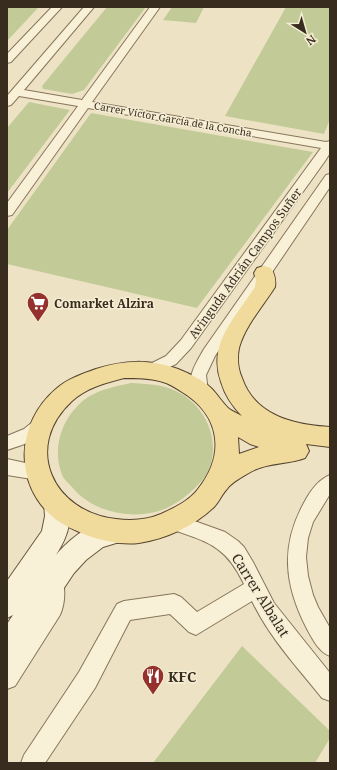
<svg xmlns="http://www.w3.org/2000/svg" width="337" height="770" font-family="'Noto Serif',serif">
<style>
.green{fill:#c2cb98}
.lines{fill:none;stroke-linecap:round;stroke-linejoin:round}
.minor-casing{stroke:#87755b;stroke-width:2}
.secondary-casing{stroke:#69563e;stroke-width:2}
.primary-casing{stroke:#55432f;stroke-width:2}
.minor{fill:#f8f0d7;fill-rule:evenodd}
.secondary{fill:#f8f0d7;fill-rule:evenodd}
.primary{fill:#f0db9d;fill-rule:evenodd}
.labels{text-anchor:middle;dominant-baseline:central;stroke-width:3;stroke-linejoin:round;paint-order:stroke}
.far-street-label{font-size:10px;fill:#382c1e;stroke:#f5edd3}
.street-label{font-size:12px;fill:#382c1e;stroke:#f5edd3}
.poi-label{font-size:12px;font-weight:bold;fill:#382c1e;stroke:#f5edd3;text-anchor:start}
.near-street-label{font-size:14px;fill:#382c1e;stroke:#f5edd3}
.near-poi-label{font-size:14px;font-weight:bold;fill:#382c1e;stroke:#f5edd3;text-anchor:start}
</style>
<rect width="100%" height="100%" fill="#ede3c4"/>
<path class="green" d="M9 7 38 8 7 41V9Z
M107 7H146L84 90 72 94 43 89 42 86Z
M172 7H204L196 23 163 20Z
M286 7H330V119L324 134 225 116Z
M29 102 70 110 7 193V128Z
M91 113 313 152 197 308 7 264V230Z
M131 383C147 384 162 384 176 391 212 408 227 457 197 486 186 497 174 506 159 511 128 520 91 511 71 486 68 483 65 480 63 477 50 448 63 414 88 397 102 389 116 386 131 383Z
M242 646 330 731V738L315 763H153Z"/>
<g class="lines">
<g class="minor-casing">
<path id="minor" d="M52 7H62L11 62 7 63V54Z
M84 7H94L24 90 82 100 150 7H160L92 102 326 142 330 141V153L325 161 191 348 176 364 150 377 144 375 142 371 144 367 166 356 181 340 321 148 88 108 12 215 7 216V203L78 106 19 96 11 105 7 106V96Z
M330 174V187L215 356 206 375 208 392 206 397 200 398 194 397C185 379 195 365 204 349L326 175Z
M41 418 47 420 49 425C42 440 22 445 7 450V436L24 429 35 420Z
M7 459 44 467 47 472 44 477 38 480 7 475Z
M330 475V494L313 522 308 538 306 557 308 576 313 595 318 607 330 628V656C319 652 313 640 307 629 284 585 280 545 305 501 311 490 318 480 330 475Z
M175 514 225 532 238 541 244 547 253 562 274 603 330 673V701L322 698C297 667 269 637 252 601L196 635 189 632 170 614 130 620 95 688 45 763H21L24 755 79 672 117 604 124 601 174 594 181 597 197 612 244 584C225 544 207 542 168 528L166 522 168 516Z
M54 574 61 576C66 588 65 604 60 615L15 686 7 689V659L43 605 44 583 47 576Z"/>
</g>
<g class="secondary-casing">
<path id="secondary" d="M56 492 65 495C75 516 68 536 56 555 72 536 100 514 126 524L130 532 126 540 103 547 86 560 74 573 17 658 7 662V624L13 615 7 618V581L42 531 45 516 44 503 47 495Z"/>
</g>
<g class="primary-casing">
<path id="primary" d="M264 266 271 268C275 275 276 280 275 287 263 306 245 326 239 348 237 358 238 369 242 378 255 416 294 425 330 427V447L306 444 309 451 305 458C286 465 265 462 247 474 240 478 231 483 227 489 222 494 219 502 214 507 194 526 166 539 139 543 121 545 103 541 86 535 75 530 64 526 54 518 13 484 16 423 56 389 67 379 82 374 96 369 124 360 149 359 178 369 188 373 203 380 211 388 217 394 222 402 228 408 231 411 237 413 242 416 232 406 225 395 221 382 207 343 236 317 255 287L256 280 254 273 257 268ZM124 378C137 378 151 378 163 382 170 384 176 388 182 392 220 415 226 454 198 489 189 501 174 508 161 514 147 520 131 521 116 519 53 512 22 447 72 401 86 388 105 383 124 378ZM238 437 250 444 259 447 239 454Z"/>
</g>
<use href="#minor" class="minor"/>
<use href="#secondary" class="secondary"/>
<use href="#primary" class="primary"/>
</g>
<defs>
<g id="supermarket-pin" transform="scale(1.15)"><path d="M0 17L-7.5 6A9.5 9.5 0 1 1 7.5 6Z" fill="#95312c" stroke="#f5edd3"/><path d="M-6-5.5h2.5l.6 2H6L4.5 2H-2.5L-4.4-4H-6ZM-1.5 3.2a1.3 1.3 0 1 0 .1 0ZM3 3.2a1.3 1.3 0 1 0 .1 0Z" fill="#fff"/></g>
<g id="restaurant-pin" transform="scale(1.15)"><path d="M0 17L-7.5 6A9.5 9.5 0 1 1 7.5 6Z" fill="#95312c" stroke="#f5edd3"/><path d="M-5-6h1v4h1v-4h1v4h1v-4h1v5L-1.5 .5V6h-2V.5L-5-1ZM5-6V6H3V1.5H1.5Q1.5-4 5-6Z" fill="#fff"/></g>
</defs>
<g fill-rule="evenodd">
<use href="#supermarket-pin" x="38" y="303"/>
<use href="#restaurant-pin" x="153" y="676"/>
</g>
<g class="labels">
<g class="far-street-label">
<text transform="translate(173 119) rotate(10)">Carrer Víctor García de la Concha</text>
</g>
<g class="street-label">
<text transform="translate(245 263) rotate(-54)">Avinguda Adrián Campos Suñer</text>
</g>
<g class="poi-label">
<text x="54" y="303">Comarket Alzira</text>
</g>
<g class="near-street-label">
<text transform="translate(261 595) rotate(58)">Carrer Albalat</text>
</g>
<g class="near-poi-label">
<text x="168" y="676">KFC</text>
</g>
</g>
<rect width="337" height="770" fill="none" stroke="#382c1e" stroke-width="16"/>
<g transform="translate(305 32) rotate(143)" stroke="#f5edd3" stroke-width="3" paint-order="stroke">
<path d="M0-3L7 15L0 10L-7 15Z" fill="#382c1e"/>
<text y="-6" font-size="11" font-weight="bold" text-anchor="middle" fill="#382c1e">N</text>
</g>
</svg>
